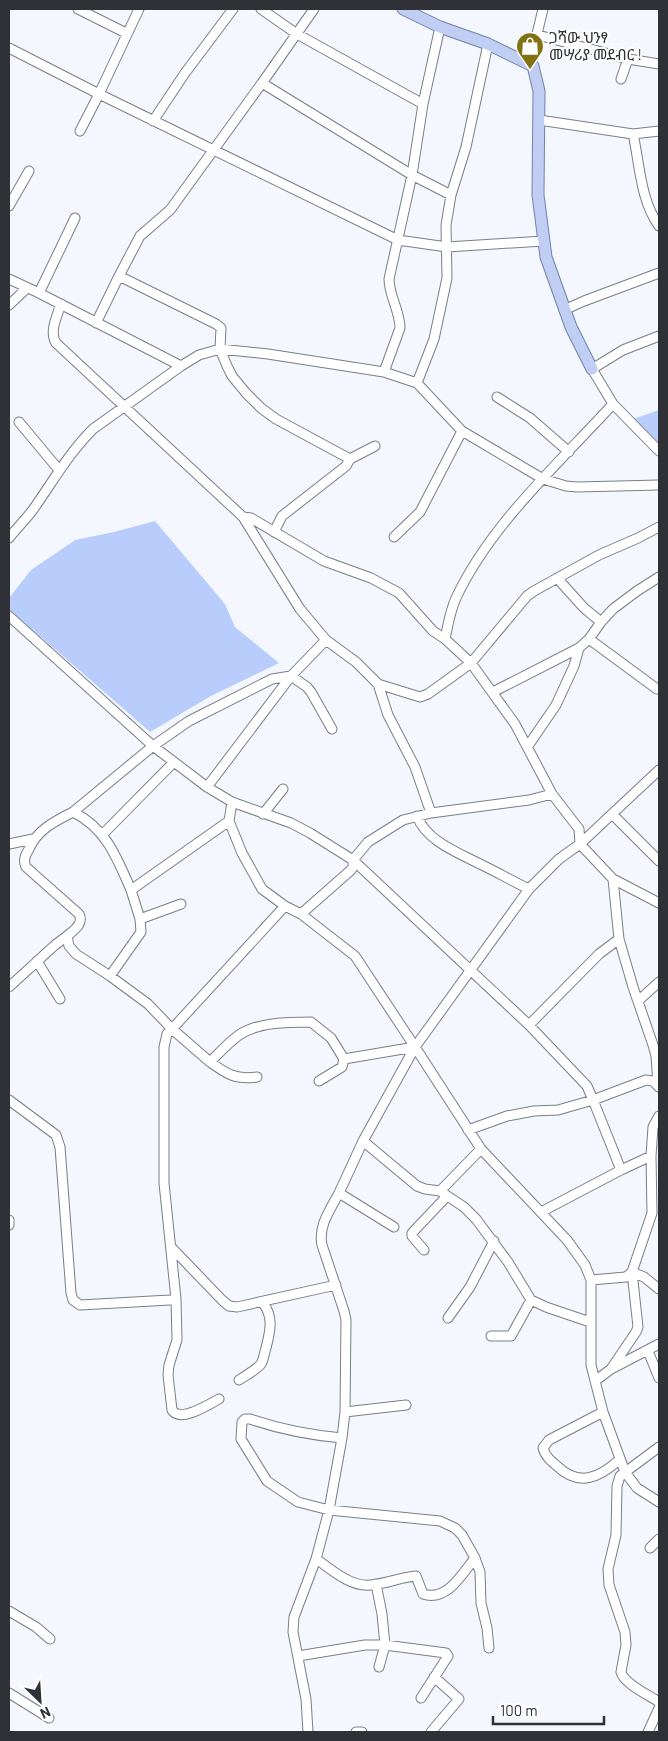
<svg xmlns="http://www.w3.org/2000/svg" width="668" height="1741" font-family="Barlow,'Noto Sans Ethiopic',sans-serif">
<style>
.green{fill:#b9cdfc}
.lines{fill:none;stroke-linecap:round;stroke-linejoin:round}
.minor-casing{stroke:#797e89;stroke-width:11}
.major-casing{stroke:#7182ab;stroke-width:13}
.minor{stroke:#fff;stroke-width:9}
.major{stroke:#bfcef2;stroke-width:11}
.labels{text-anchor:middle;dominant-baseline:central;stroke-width:4;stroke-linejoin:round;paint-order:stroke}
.poi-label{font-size:15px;fill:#2f3136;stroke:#fff;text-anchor:start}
</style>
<rect width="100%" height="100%" fill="#f4f7fe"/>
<path class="green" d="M659 410V444L633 419Z
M155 521 225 604 235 627 279 663 211 696 150 732 9 609V598L31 570 75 540 114 532Z"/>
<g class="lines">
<g class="minor-casing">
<path id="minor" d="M78 9 126 33
M139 9 99 94 398 240 447 247 544 241
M261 9 297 34 423 104
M314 9 262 83 412 175 451 195
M538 35 628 59 659 64
M488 44 466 147 451 195 446 225 447 278 434 339 417 383 462 431 543 479 566 486 577 487 659 485
M9 48 99 94 80 131
M530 63 543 9
M621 79 628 59
M262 83 170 210 140 236 119 276 216 324 221 328 220 349 227 366 232 376 246 393 261 408 276 419 350 459 346 466 282 516 274 532
M539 120 633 134 659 131
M153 121 185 73 233 9
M633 134C640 165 640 199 659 226
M9 206 29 171
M9 279 39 293 181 366 199 355 220 349 268 354 384 372
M39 293 75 218
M61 304C57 316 49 332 56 343L243 517 300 609 326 640 356 662 378 684 420 697 428 694 471 663 527 596 534 591 599 555 638 538 659 527
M9 305 27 288
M564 310 584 301 659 273
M96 323 119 276
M659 336 623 350 592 369 613 404 659 451
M417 383 384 372 400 328C400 311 389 296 389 279L412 175 423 104 440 27
M497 397 530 418 569 452
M19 422 59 470
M350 459 375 446
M394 537 420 512 462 431
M9 538C16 529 25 520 32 511 52 483 68 454 93 429L181 366
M557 578 584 608 601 622
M9 616 153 746 207 787 232 802 291 823 310 833 353 860 529 1025 587 1086 593 1100 646 1080 653 1081 659 1087
M445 639C448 625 450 611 456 598 490 525 559 463 613 404
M589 639 657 689H659
M378 684 388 715 415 767 431 813
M493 692 579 648
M528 746 556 705 574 666 579 648 589 639 601 622 613 609 637 591 659 577
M207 787 291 676 326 640
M73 812 153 746 189 721 272 679 291 676 307 687 311 692 332 729
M263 814 283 789
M612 814 659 770
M417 816C426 841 459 853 480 864 497 872 512 881 529 889
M229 821 232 802
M103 834 174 762
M9 844 33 839
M613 879 659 903
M285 906 172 1029 210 1062C219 1053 228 1043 239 1035 258 1022 289 1022 311 1022L331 1038 344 1059 415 1047
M301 914 351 870 353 867V860L368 842 403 820 431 813 529 800 552 794
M140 919 181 904
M619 939 613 879 580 844 612 814 659 861
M37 961 60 999
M110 976 141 932 140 919 131 890
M9 987 55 945 67 936
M638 1001 659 982
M529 1025 599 954 619 939 633 987 653 1045 656 1056 658 1085
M210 1062C227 1074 235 1080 257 1077
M319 1081 342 1067 344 1059
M9 1100 56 1135 60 1147 71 1293 73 1300 80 1305 170 1300 176 1299 164 1183V1047L167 1034 172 1029 148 1004 110 976 76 954 69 946 67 936C74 930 84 924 79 914L26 867C23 860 25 856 29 849 37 830 55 821 73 812 106 828 117 858 131 890L229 821 242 853 262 889 285 906 301 914 355 956 415 1047 529 889 559 859 580 844 579 829 552 794 515 724 471 663 445 639 433 631 399 593 371 578 324 561 251 518 243 517
M468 1130 507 1116 534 1111 558 1110 593 1100 621 1170
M363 1141 417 1186 425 1189 440 1191 464 1207 476 1219 508 1262 531 1300 546 1307 590 1322
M440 1191 481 1149
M339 1193 363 1141 415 1047 481 1149 567 1240 585 1265 591 1280V1365L603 1412 625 1472 637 1488 659 1502
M541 1212 621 1170 651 1156
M9 1220V1225
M171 1247 222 1300 229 1306 237 1307 336 1285
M424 1250 412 1236V1233L447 1196
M591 1280 626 1277 632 1272 652 1213 651 1156 653 1127 659 1116
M176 1299 177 1340 169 1365 168 1375 172 1410C180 1423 208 1405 219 1399
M448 1318 470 1287 494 1241
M491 1336H511L531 1300
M648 1351 659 1378
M611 1369 636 1332 638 1327 632 1272 644 1277 659 1289
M239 1380C245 1376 256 1370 261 1364 264 1359 264 1353 266 1348 270 1332 274 1317 263 1303
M595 1381 611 1369 659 1344
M345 1412 406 1405
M603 1412 549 1440 543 1448C545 1456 551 1461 557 1466 579 1487 599 1478 619 1460
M342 1438C308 1435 282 1430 250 1419H245L242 1422 241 1439 267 1481 298 1502 329 1510 440 1521 455 1528 462 1535 475 1558 480 1572 481 1603 487 1628 489 1648
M659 1447 620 1476 617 1486 616 1535 608 1569 609 1585 625 1632 626 1645 621 1672C624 1684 649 1695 659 1702
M650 1548 659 1539
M316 1559C331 1569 350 1587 370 1585 386 1584 401 1577 416 1576L423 1594C447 1602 462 1574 475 1558
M376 1584 382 1614 385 1645 446 1653 448 1656 421 1698
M9 1611 36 1627 50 1639
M298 1656 365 1645H385L379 1667
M9 1693 49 1718
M308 1732 306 1699 293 1632 294 1617 316 1559 329 1510 342 1438 345 1412 346 1320 344 1311 322 1245C318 1226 330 1210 339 1193L394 1227
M356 1732H362
M431 1732 459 1699 434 1677
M648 1732 659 1708"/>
</g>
<g class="major-casing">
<path id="major" d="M403 9 440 27 488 44 533 66 539 91 538 195 546 257 571 327 592 369"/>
</g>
<use href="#minor" class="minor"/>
<use href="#major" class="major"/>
</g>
<defs>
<g id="shop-pin" transform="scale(1.4375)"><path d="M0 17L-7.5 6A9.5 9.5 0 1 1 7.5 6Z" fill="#817213" stroke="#fff"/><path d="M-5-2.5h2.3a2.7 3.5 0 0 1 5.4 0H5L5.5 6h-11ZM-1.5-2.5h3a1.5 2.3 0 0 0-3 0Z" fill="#fff"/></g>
</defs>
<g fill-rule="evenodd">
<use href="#shop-pin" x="530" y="46"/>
</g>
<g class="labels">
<g class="poi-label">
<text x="549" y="37">ጋሻው ህንፃ<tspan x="549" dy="17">መሣሪያ መደብር !</tspan></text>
</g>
</g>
<rect width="668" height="1741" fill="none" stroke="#2f3136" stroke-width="20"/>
<g transform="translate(40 1701) rotate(155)" stroke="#ffffff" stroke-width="4" paint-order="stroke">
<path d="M0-4L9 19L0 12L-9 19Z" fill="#2f3136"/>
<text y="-8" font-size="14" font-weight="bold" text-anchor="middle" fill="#2f3136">N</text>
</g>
<path d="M493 1716v8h111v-8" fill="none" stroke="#2f3136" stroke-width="2.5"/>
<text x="500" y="1716" font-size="15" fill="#2f3136" stroke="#ffffff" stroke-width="4" paint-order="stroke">100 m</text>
</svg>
